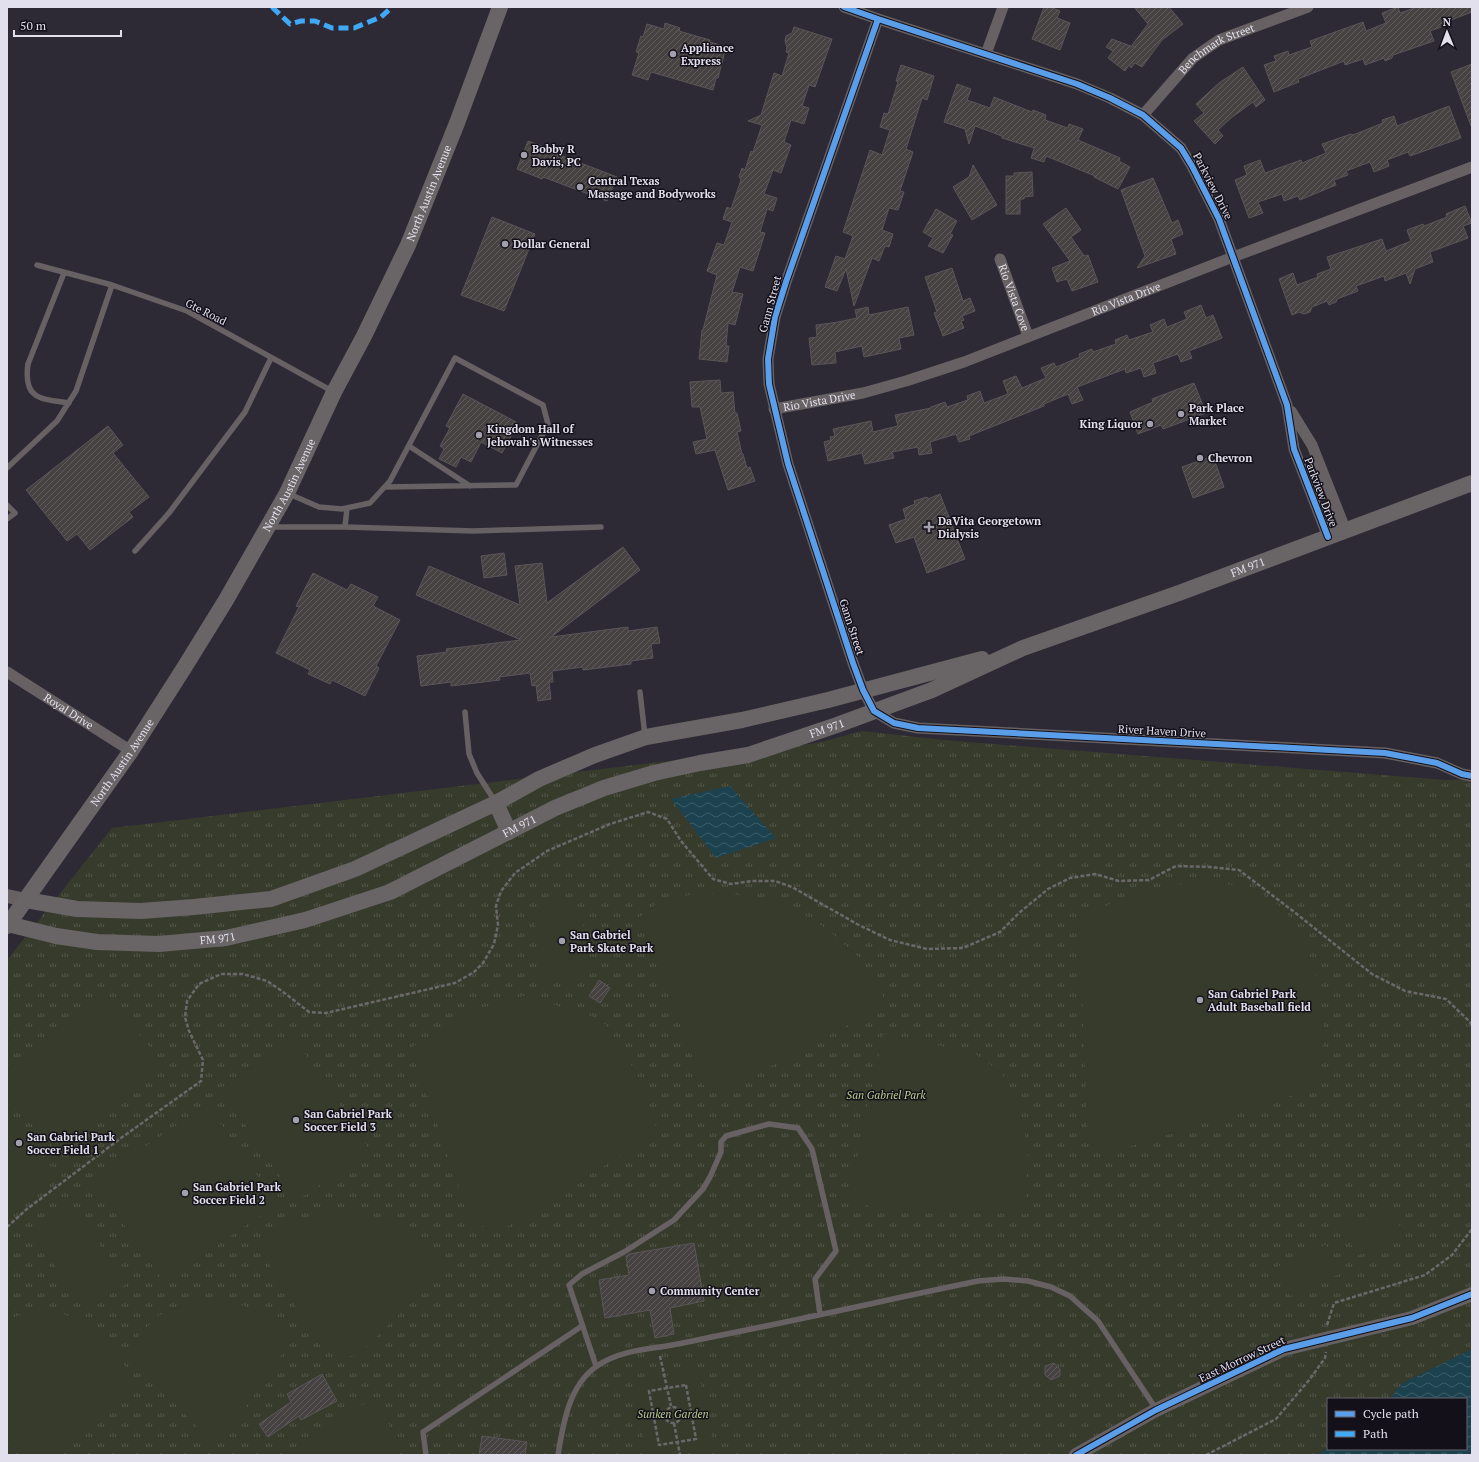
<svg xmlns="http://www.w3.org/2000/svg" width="1479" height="1462" font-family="'PT Serif',serif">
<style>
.park{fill:url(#park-tufts)}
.garden{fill:#373b2c}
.water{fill:url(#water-waves)}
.building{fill:url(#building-hatch);stroke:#5a5558}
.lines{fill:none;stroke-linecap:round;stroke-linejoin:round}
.path{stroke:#6b686b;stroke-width:2.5;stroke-dasharray:4 2;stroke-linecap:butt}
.service{stroke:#676163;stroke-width:5.5}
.minor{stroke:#676163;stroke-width:11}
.tertiary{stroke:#676163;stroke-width:14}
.secondary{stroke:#696566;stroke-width:16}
.quiet{stroke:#3fa9f5;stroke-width:5;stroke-dasharray:10 5;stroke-linecap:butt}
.cycleway-casing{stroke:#131019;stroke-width:8}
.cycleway{stroke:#5a9eea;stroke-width:6}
.poi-dot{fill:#a3a0ad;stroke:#131019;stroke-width:1.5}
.labels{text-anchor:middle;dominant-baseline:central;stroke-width:3;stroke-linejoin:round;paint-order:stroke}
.poi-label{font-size:11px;font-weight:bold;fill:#e3e0ed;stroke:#131019;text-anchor:start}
.street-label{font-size:11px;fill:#e3e0ed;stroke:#131019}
.park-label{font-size:11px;font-style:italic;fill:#bbcd91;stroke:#131019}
</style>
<defs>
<pattern id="park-tufts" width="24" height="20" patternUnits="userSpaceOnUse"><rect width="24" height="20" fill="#373b2c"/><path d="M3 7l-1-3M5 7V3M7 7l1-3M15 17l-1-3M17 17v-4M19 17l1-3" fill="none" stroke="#54574b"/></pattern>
<pattern id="water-waves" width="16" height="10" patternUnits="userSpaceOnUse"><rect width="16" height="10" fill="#1c424f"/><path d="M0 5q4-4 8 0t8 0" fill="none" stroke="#3d5d69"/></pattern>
<pattern id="building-hatch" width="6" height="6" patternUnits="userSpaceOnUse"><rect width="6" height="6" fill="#464242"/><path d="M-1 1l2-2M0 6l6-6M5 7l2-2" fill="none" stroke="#615d5e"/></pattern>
</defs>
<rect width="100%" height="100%" fill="#2d2a35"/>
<path class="park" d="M862 731 944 740 1446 780 1472 779V1349L1403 1383 1389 1399H1328V1448L1317 1455H7V960L112 828 817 743Z"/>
<path class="garden" d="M1202 881 1252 888 1285 910 1303 937 1315 970 1324 1030 1319 1087 1109 1153 1088 1143 1079 921 1117 900 1143 890Z
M700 893 744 895 789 905 827 929 862 960 887 1004 723 1092 703 1085 640 917 660 901Z
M566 901 576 905 582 916 589 958 599 969C574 983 564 984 537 977L542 967 535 924 537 914 545 905Z
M524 996 601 1019 620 1045 637 1075 658 1132 499 1232 471 1222 411 1048 478 1009Z
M107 997 164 1064 57 1152 7 1091V1079Z
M883 1035 972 1052 1001 1072 1017 1100 1028 1147 1025 1214 870 1207 853 1198 852 1182Z
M295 1039 370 1151 296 1201 221 1088Z
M207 1104 277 1204 164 1282 94 1182Z
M7 1116 54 1170 7 1210Z
M1391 1205 1404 1236 1356 1256 1343 1225Z
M73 1207 126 1284 86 1311 33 1234Z
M341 1211 382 1218 411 1231 429 1244 448 1263 357 1357 324 1352 256 1243 277 1229 301 1218Z
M1326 1245 1339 1274 1290 1296 1277 1267Z
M195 1301 237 1303 270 1317 293 1338 226 1436 207 1438 130 1355 135 1340 157 1316Z
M28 1312 64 1314 103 1334 120 1353 132 1386 47 1455 26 1453 7 1428V1320Z
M698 1370 713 1446 669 1455H647L633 1382Z
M374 1398 386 1414 397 1455H282Z"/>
<path class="water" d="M730 786 776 838 716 858 671 799Z
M1472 1349V1455H1317L1328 1448 1466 1449V1399H1389L1403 1383Z"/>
<path class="building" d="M1044 7H1050L1060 11 1057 18 1070 23 1060 50 1032 39Z
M1134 7H1169L1183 24 1162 40 1142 67 1135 63 1131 68 1129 65 1125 71 1108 58 1113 51 1106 47 1112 39 1136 48 1132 45 1148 24Z
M1398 7 1400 13 1417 7H1472V12L1443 23 1444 26 1430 31 1434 41 1393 55 1392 58 1385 61 1384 58 1365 65 1363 59 1345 65 1344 61 1298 79 1299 82 1274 92 1264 65 1276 61 1274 56 1288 51 1289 55 1312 47 1310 41 1363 22 1366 31 1386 23 1382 13Z
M665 23 680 28 679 31 710 40V42L726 47 718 78H716L713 90 651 72 648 80 632 75 639 53 636 52 641 36 643 37 647 24 664 29Z
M794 27 832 39 815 87 809 85 802 106 809 108 804 124 791 120 784 142 791 145 781 173 773 170 764 194 777 198 773 211 767 209 760 232 765 233 753 271 740 267 732 292 743 294 735 325 728 323 726 346H729L727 362 699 359 702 330H703L717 275 707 271 717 243 724 245 732 222 723 219 727 207 731 209 741 180 739 176 742 168 745 170 751 151 753 152 762 125 748 121 761 115 774 73 782 76 789 53 786 52 787 47 785 41 786 36 792 33Z
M1472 64V126H1471L1451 72Z
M901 65 934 76 927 100 922 98 906 149 913 152 900 191 904 192 898 210 889 208 882 230 893 234 889 247 885 246 879 261 872 258 854 306 846 269 837 291 825 287 836 256 845 259 853 236 843 232 870 150 882 155 890 130 880 127 884 113 888 114 898 82 896 81Z
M1243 67 1265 100 1256 107 1253 102 1231 118 1218 130 1223 136 1215 144 1194 121 1204 113 1196 104 1219 83Z
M957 84 971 89 967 100 990 108 994 97 1032 112 1033 110 1046 115 1045 120 1068 128 1069 124 1083 129 1078 140 1120 158 1119 161 1130 167 1118 189 1094 177 1095 176 1046 156 1044 162 1031 158 1034 148 1002 138V136L975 126 969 144 965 129 944 122Z
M1449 106 1461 138 1410 156 1408 152 1387 160 1389 166 1374 172 1370 162 1346 171 1348 175 1334 180 1336 185 1300 200 1298 196 1284 201 1282 194 1258 202 1263 213 1249 218 1235 180 1247 175 1244 166 1260 160 1265 173 1301 160 1302 163 1326 153 1322 144 1351 134 1353 135 1383 123 1382 120 1394 116 1397 126Z
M528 141 553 150 552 152 617 177 607 201 543 177 542 179 517 169Z
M973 165 997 205 972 220 953 187 969 177Z
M1032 172 1033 196 1024 197V199H1020V214H1006V176H1014V173Z
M1153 178 1172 223 1178 220 1183 234 1171 239 1176 254 1137 268 1145 256 1121 190Z
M1465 206 1472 223 1463 226 1468 238 1430 252 1433 262 1415 269 1410 284 1406 273 1385 281 1384 276 1356 286 1358 291 1337 299 1336 302 1329 305 1327 301 1312 307 1310 312 1304 314 1299 312 1292 315 1279 279 1293 273 1297 285 1318 277 1317 274 1331 269 1327 257 1382 239 1386 251 1411 241 1407 230 1423 224 1424 226 1447 217 1446 214Z
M1066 208 1081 230 1071 237 1084 256 1088 255 1098 282 1072 291 1067 279 1057 282 1052 268 1070 261 1043 224Z
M936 209 957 221 950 234 953 235 943 253 928 246 933 238 923 232Z
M492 217 535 234 504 311 461 295Z
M952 268 963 301 970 298 975 311 962 316 964 320 961 321 964 328 943 336 934 313 937 312 925 277Z
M1201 305 1206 318 1213 315 1222 338 1189 351 1192 358 1181 362 1178 354 1153 363 1156 373 1144 377 1141 368 1126 373 1125 369 1077 387 1083 400 1072 404 1068 394 1044 404V406L969 436 970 439 959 442 956 434 930 442 932 453 919 455 918 447 892 452 894 458 865 464 862 453 828 461 824 442 831 440 830 437 835 436 833 429 871 421 873 432 898 426 895 415 931 408V407L945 402 947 407 968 400 967 396 980 391 984 403 1008 394 1003 381 1016 376 1022 388 1046 378 1041 368 1054 363 1056 367 1080 357 1079 354 1092 349 1093 352 1116 344 1115 340 1127 335 1129 340 1153 332 1150 325 1164 319 1167 327 1187 319 1184 312Z
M868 307 869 315 908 307 914 335 899 338 901 349 864 357 862 346 835 352 836 363 812 365 809 338 817 337 816 325 838 322 857 318 855 310Z
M720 380 721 393 733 392 735 413H737L741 431 737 432 742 454H743L747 468 750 467 755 481 728 490 715 450 696 454 693 442 707 439 700 407H692L690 382Z
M1194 383 1206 413 1163 429 1161 425 1138 434 1130 412 1153 402 1152 399Z
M463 394 518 423 502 453 481 442 471 462 461 457 456 467 439 459 444 449 440 446 450 428 446 426Z
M108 426 123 445 113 453 149 497 129 512 133 517 90 550 77 534 67 541 26 490Z
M1213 456 1224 487 1193 498 1182 467Z
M940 494 965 559 927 573 914 537 896 543 889 525 906 519 903 509 915 504 914 501 927 497 928 499Z
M623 547 640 570 551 637 628 627V631L657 627 660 643 651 644 653 658 631 661V664L583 670V667L552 671 553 682H549L551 699 538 701 536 685 532 686 530 673 499 677 500 680 451 686V682L421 686 417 656 447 652 446 649 521 640 416 595 429 566 520 605 515 566 542 563 547 603Z
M504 553 507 575 484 578 481 556Z
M313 573 347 590 351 584 378 597 373 606 400 620 376 666 379 668 365 696 332 680 330 684 308 674 310 670 276 653 299 607 296 606Z
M599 980 610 988 600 1003 589 996Z
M694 1243 704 1301 670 1308 674 1334 655 1338 650 1310 605 1318 599 1280 629 1275 626 1256 629 1254Z
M1054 1363 1060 1369V1376L1051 1380 1045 1375V1366Z
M322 1374 337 1401 301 1420 299 1416 268 1437 259 1424 291 1402 287 1394Z
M482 1436 527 1442 525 1455H479Z"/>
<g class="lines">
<path class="path" d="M7 1227 27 1209 121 1138 201 1081 203 1060 189 1031 185 1017 187 1001 199 984 221 974H243L267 981 282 991 309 1012 326 1013 455 983 474 972 483 963 494 944 498 925 496 906 501 891 515 873 547 851 610 824 648 812 667 819 681 841 713 879 731 884 752 881H775L792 887 857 924 890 940 927 949 963 948 1000 932 1019 913 1048 889 1070 878 1095 874 1119 881 1149 880 1176 866 1210 867 1239 870 1293 911 1372 974 1405 991 1446 999 1471 1023 1472 1026
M1327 1325 1334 1303 1425 1275 1452 1255 1472 1229
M660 1356 671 1406
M686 1385 696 1439 659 1445 649 1391Z
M665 1415a8 8 0 1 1 16 0a8 8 0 1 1-16 0Z
M674 1423 680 1455
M1206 1455 1276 1419 1310 1379 1325 1358 1326 1352"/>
<path class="service" d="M37 265 112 285 187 311 332 391
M64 273 28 364C23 400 41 399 69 403
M409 446 470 486
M7 468 57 421 76 391 112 285
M287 493 319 507 342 509 370 503 390 481 455 358 543 405 548 424 516 485 385 487
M7 505 15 513 7 519
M270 527H345L474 531 601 527
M345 527 347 508
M135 551 169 513 245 412 271 358
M640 692 645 736
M465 712 469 754 477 773 496 803
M596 1366 569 1285 582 1274 624 1252 674 1220 703 1189 710 1177 721 1152V1142L726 1136 769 1124 798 1128 812 1149 836 1251 815 1279 820 1314
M426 1455 423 1432 582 1326
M558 1455C563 1424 569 1385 597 1366 615 1353 639 1350 660 1347 674 1345 688 1342 702 1339 794 1321 886 1300 978 1281L1003 1279 1028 1281 1051 1287 1070 1296 1098 1321 1156 1409"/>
<g class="minor">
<path d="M844 7 878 19 1077 84 1110 98 1143 115 1181 148 1192 166 1219 219 1287 405 1294 449 1328 537"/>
<path d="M878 19 786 282 775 317 768 359 769 384 788 464 853 663 863 690 874 711 894 723 918 728 1385 753 1437 763 1462 774 1472 776"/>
<path d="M986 54 1003 7"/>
<path id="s1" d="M1143 115 1193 58 1219 40 1308 7"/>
<path id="s2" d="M1000 259 1028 336"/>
<path id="s3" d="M774 409 863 393 906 381 964 362 1233 257 1472 167"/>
<path d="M1291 411 1312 445 1346 531"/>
<path id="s4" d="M7 672 131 751"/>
</g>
<path class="tertiary" d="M7 896 26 900
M1076 1455 1156 1410 1284 1349 1412 1318 1472 1294"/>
<g class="secondary">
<path d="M496 803 509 832"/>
<path d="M26 900 77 909 141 911 194 907 271 899 355 869 496 803 539 779 595 755 646 737 742 720 828 700 982 659"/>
<path id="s5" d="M8 924 56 936 97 942 159 944 226 938 305 920 390 892 555 808 604 788 654 773 700 763 748 755 837 725 932 690 1023 648 1179 593 1472 483"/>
<path id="s6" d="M7 926 131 751 184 668 226 600 287 493 334 392 364 336 408 245 457 123 500 7"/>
</g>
<path class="quiet" d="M272 7 290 24 301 21H315L332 28H354L381 17 392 7"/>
<g class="cycleway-casing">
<path id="cycleway" d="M844 7 878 19 1077 84 1110 98 1143 115 1181 148 1192 166 1219 219 1287 405 1294 449 1328 537
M878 19 786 282 775 317 768 359 769 384 788 464 853 663 863 690 874 711 894 723 918 728 1385 753 1437 763 1462 774 1472 776
M1076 1455 1156 1410 1284 1349 1412 1318 1472 1294"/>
</g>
<use href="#cycleway" class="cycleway"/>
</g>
<g class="poi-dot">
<circle cx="673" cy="54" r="4"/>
<circle cx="524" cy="155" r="4"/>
<circle cx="580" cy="187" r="4"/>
<circle cx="505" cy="244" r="4"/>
<circle cx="1181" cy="414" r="4"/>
<circle cx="1150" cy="424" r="4"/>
<circle cx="479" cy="435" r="4"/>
<circle cx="1200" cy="458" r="4"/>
<path d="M927 521h4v4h4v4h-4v4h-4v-4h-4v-4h4z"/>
<circle cx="562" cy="941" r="4"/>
<circle cx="1200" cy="1000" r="4"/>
<circle cx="296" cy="1120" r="4"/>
<circle cx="19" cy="1143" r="4"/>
<circle cx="185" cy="1193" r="4"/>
<circle cx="652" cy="1291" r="4"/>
</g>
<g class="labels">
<g class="poi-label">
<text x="681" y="48">Appliance<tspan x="681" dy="13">Express</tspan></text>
<text x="532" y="149">Bobby R<tspan x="532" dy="13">Davis, PC</tspan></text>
<text x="588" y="181">Central Texas<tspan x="588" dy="13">Massage and Bodyworks</tspan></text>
<text x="513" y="244">Dollar General</text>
<text x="1189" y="408">Park Place<tspan x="1189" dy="13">Market</tspan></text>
<text x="1142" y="424" text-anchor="end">King Liquor</text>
<text x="487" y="429">Kingdom Hall of<tspan x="487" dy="13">Jehovah's Witnesses</tspan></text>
<text x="1208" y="458">Chevron</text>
<text x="938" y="521">DaVita Georgetown<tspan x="938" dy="13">Dialysis</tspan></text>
<text x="570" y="935">San Gabriel<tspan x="570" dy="13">Park Skate Park</tspan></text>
<text x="1208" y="994">San Gabriel Park<tspan x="1208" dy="13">Adult Baseball field</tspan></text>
<text x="304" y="1114">San Gabriel Park<tspan x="304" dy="13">Soccer Field 3</tspan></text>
<text x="27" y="1137">San Gabriel Park<tspan x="27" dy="13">Soccer Field 1</tspan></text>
<text x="193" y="1187">San Gabriel Park<tspan x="193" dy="13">Soccer Field 2</tspan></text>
<text x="660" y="1291">Community Center</text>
</g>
<g class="street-label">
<text stroke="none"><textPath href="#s1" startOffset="101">Benchmark Street</textPath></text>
<text transform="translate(1213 186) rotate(63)">Parkview Drive</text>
<text stroke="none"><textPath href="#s6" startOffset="848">North Austin Avenue</textPath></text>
<text stroke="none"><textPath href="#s2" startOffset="41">Rio Vista Cove</textPath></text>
<text stroke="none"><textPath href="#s3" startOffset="370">Rio Vista Drive</textPath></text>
<text transform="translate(770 304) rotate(-75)">Gann Street</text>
<text transform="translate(206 312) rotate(27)">Gte Road</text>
<text stroke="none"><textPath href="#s3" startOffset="46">Rio Vista Drive</textPath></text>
<text stroke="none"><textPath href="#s6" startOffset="524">North Austin Avenue</textPath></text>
<text transform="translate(1321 492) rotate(69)">Parkview Drive</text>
<text stroke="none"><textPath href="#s5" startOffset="1311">FM 971</textPath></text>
<text transform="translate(852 627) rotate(72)">Gann Street</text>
<text stroke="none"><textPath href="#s4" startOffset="73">Royal Drive</textPath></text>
<text stroke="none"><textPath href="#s5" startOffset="860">FM 971</textPath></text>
<text transform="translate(1162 731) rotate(3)">River Haven Drive</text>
<text stroke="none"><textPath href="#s6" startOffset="200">North Austin Avenue</textPath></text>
<text stroke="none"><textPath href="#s5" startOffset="536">FM 971</textPath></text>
<text stroke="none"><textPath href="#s5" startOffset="212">FM 971</textPath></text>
<text transform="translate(1242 1359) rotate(-25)">East Morrow Street</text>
</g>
<g class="park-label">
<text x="886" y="1095">San Gabriel Park</text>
<text x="673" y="1414">Sunken Garden</text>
</g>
</g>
<rect width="1479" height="1462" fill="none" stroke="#e3e0ed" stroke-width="16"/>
<rect x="1327" y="1398" width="140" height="52" fill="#131019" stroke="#66636e"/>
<rect x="1335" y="1411" width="20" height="6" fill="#5a9eea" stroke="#66636e"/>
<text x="1363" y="1418" font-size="12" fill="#e3e0ed">Cycle path</text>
<rect x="1335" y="1431" width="20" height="6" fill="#3fa9f5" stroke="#66636e"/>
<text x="1363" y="1438" font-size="12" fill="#e3e0ed">Path</text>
<g transform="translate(1447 32) rotate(359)" stroke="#131019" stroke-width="3" paint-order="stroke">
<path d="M0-3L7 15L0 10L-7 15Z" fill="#e3e0ed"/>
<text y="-6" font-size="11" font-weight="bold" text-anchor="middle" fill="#e3e0ed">N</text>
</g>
<path d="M14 30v6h107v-6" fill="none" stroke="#e3e0ed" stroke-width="2"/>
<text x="20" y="30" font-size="12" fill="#e3e0ed" stroke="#131019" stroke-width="3" paint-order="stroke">50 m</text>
</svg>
